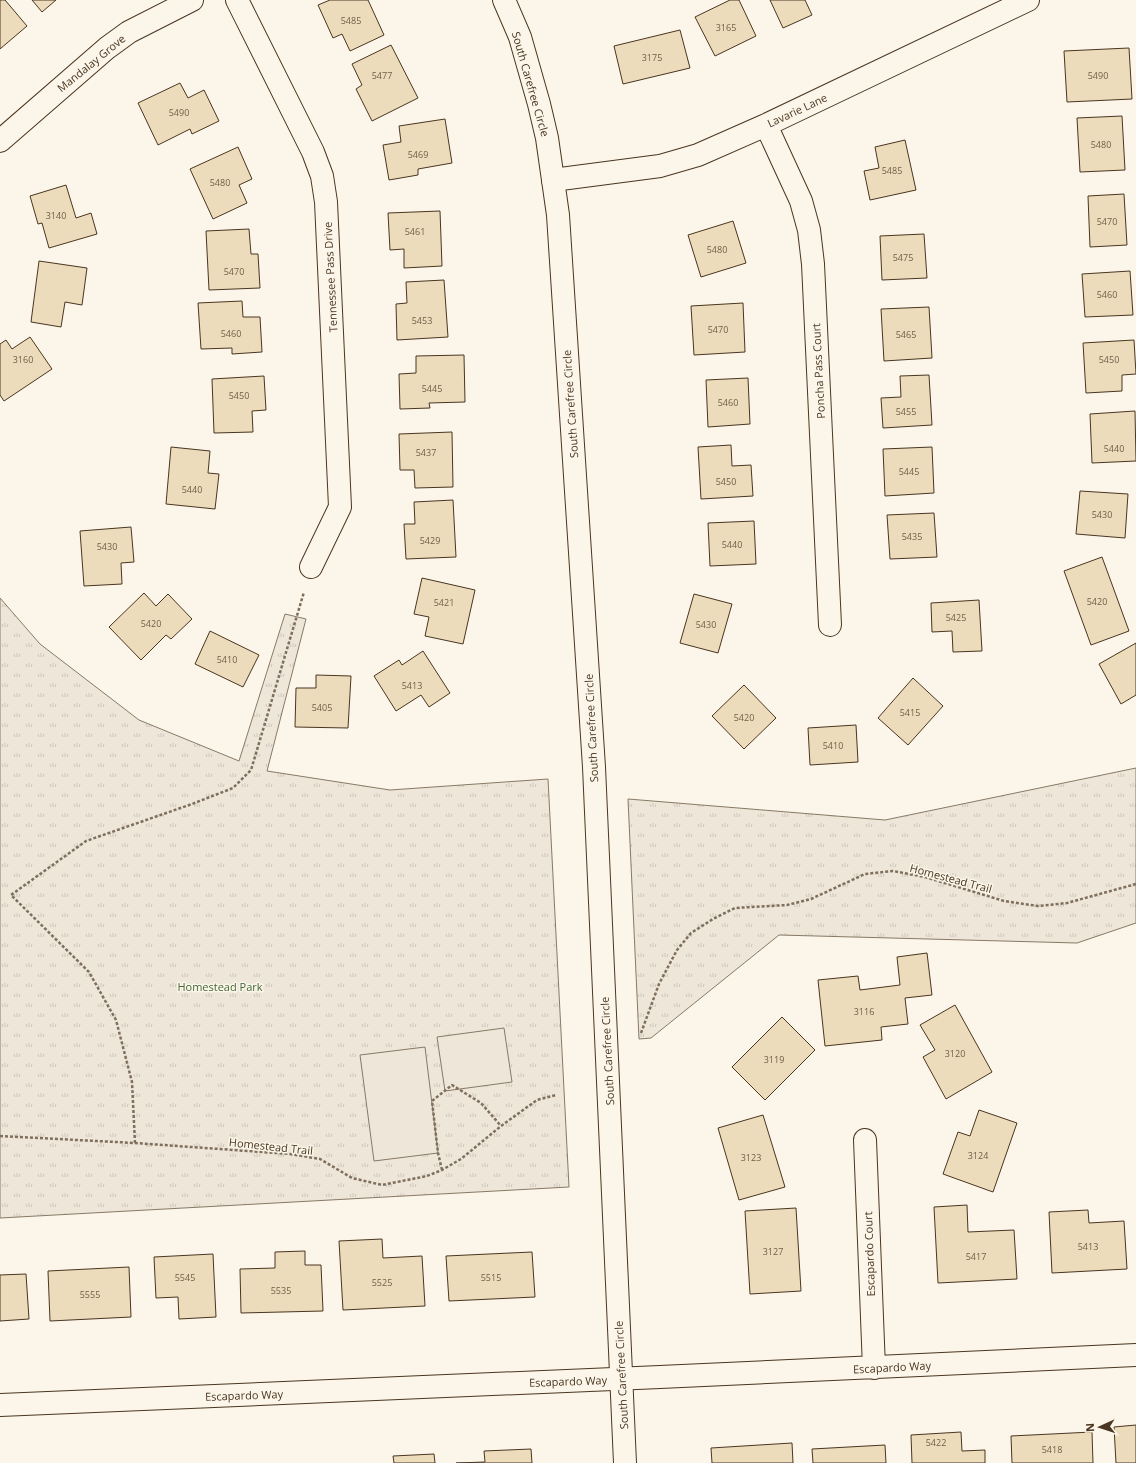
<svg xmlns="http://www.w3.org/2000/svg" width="1136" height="1463" font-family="'Open Sans',sans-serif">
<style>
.grass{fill:url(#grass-tufts);stroke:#887966}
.garden{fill:#ede6d9;stroke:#887966}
.building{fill:#ecdcbc;stroke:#4a3520}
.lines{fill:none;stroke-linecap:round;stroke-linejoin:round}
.minor-casing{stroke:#4a3520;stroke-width:24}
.major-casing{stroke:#4a3520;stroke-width:24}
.path{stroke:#7f6f5c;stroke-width:2.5;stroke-dasharray:3 2;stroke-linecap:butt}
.minor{stroke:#fbf6e9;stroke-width:22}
.major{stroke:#fbf6e9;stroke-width:22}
.labels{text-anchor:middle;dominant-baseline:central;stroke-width:3;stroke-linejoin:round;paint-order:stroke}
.number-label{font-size:9px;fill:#725f47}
.street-label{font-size:11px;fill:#4a3520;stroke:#fbf6e9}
.park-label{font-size:11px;fill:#436837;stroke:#fbf6e9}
</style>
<defs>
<pattern id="grass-tufts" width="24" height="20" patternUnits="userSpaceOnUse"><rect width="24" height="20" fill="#ede6d9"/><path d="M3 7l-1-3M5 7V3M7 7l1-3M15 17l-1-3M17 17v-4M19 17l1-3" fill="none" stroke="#cdc6ba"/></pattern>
</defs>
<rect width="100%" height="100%" fill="#fbf6e9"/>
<path class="grass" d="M0 598 40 644 139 720 239 761 285 614 306 619 267 771 390 790 548 779 569 1187 0 1218Z
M1136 768V923L1077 943 779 935 651 1038 639 1039 628 799 885 820Z"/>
<path class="garden" d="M504 1028 512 1082 445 1091 437 1037Z
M425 1047 438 1153 374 1161 360 1055Z"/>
<path class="building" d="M0 0H5L27 26 0 49Z
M32 0H56L42 12Z
M330 0H368L384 35 350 51 342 34 333 38 318 5Z
M730 0H739L756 36 715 56 695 17Z
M770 0H805L812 15 783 28Z
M680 30 690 68 623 84 614 46Z
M391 45 418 98 372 121 356 89 362 85 352 64Z
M1129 48 1132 99 1067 102 1064 51Z
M180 83 188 98 204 90 219 121 192 134 190 129 158 145 138 103Z
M1122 116 1125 170 1080 172 1077 118Z
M445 119 452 163 418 169V175L389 180 383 145 401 142 399 126Z
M905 140 916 190 870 200 864 171 879 168 875 147Z
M238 147 252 179 239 185 247 203 213 219 190 169Z
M66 185 76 218 91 213 97 234 49 248 42 223 38 224 30 196Z
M1124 194 1127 245 1090 247 1088 196Z
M440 211 442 266 404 268V249L390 250 388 213Z
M733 221 746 263 701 277 688 235Z
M249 229 251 254H258L260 288 209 290 206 231Z
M924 234 927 278 882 280 880 236Z
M39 261 87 268 82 305 65 302 61 327 31 322Z
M1130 271 1133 315 1085 317 1082 274Z
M444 280 448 337 397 340 396 304 407 303 406 282Z
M242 301 243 317H260L262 352 232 354V348L201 349 198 303Z
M743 303 745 352 694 355 691 306Z
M929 307 932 358 884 361 881 309Z
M30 337 52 369 4 401 0 395V344L6 340 12 349Z
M1134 340 1136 374 1122 375V391L1086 393 1083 343Z
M464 355 465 402 429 403 430 408 400 409 399 374 416 373V356Z
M929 375 932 425 883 428 881 398 901 397 900 376Z
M264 376 266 410 252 411 253 432 214 433 212 379Z
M748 378 750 424 708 427 706 380Z
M1135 411 1136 461 1092 463 1090 414Z
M452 432 453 487 415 488 414 470H400L399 434Z
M731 445 732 466 751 465 753 496 701 499 698 447Z
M171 447 210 451 208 473 219 474 215 509 166 504Z
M932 447 934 493 885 496 883 449Z
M1080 491 1128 494 1125 538 1076 534Z
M453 500 456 557 406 559 404 524H415L414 502Z
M934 513 937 557 890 559 887 515Z
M754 521 756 564 710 566 708 523Z
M131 527 134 562 121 563 122 584 84 586 80 531Z
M1102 557 1129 631 1091 645 1064 571Z
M422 578 475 590 463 644 425 636 429 617 414 614Z
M144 593 156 606 168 594 192 619 171 639 166 635 141 660 109 627Z
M694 594 732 604 718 653 680 643Z
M979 600 982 651 953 652 952 631 932 632 931 603Z
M210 631 259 655 243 687 195 664Z
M1136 643V695L1121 704 1099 664Z
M423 651 450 693 429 707 421 695 396 711 374 676 399 660 402 665Z
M316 675 351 676 348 728 295 727 296 688H316Z
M913 678 943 706 908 745 878 718Z
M744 685 776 718 744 749 712 716Z
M856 725 858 762 810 765 808 728Z
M927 953 932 995 905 998 908 1024 881 1027 882 1040 825 1046 818 980 858 976 860 990 900 985 897 957Z
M955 1005 992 1072 946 1099 923 1057 935 1050 920 1025Z
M782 1017 815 1050 765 1100 732 1067Z
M979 1110 1017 1123 993 1192 943 1174 958 1132 970 1136Z
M763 1115 785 1187 739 1200 718 1128Z
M967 1205 968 1232 1014 1230 1017 1279 938 1283 934 1207Z
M796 1208 801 1291 750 1294 745 1211Z
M1088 1210 1089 1223 1124 1221 1127 1269 1052 1273 1049 1212Z
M382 1239 383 1258 422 1256 425 1306 343 1310 339 1241Z
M305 1251V1265H321L323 1311 241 1313 240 1269 275 1268V1252Z
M532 1252 535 1297 449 1301 446 1256Z
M213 1254 216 1317 179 1319 178 1297 156 1298 154 1257Z
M129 1267 131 1317 50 1321 48 1271Z
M26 1274 29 1319 0 1321V1275Z
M1136 1425V1463H1116L1114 1427Z
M961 1432 962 1451 985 1450V1463H912L911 1435Z
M1092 1432 1093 1463H1012L1011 1436Z
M792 1443 793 1463H712L711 1448Z
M885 1445 886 1463H813L812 1449Z
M531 1449 532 1463H456L485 1462 484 1451Z
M434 1454 435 1463H394L393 1456Z"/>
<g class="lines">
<g class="minor-casing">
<path id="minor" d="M237 0 313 152 322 176 326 202 340 507 311 567
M766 125 801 201 809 230 813 264 830 625
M0 141 107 48 129 32 192 0
M553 180 660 166 698 155 766 125 1028 0
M865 1140 874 1368
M0 1405 660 1377 1136 1355"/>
</g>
<g class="major-casing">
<path id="major" d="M504 0 520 37 539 104 547 138 558 215 594 767 625 1463"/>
</g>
<path class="path" d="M641 1033 659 984 677 950 691 933 713 919 735 908 787 905 811 899 865 874 893 871 925 877 1004 901 1038 906 1067 903 1136 884
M0 1136 135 1143 290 1154 320 1159 352 1178 382 1185 427 1176 442 1170 461 1159 501 1126 537 1100 556 1095
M135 1143 132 1082 116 1020 89 972 11 895 86 841 192 804 233 788 251 770 304 592
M442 1170 438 1153 432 1101 452 1085 481 1103 501 1126"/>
<use href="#minor" class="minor"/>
<use href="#major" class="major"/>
</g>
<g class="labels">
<g class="number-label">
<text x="351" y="20">5485</text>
<text x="726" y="27">3165</text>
<text x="652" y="57">3175</text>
<text x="382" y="75">5477</text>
<text x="1098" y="75">5490</text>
<text x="179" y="112">5490</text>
<text x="1101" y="144">5480</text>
<text x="418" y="154">5469</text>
<text x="892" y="170">5485</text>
<text x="220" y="182">5480</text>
<text x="56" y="215">3140</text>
<text x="1107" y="221">5470</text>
<text x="415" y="231">5461</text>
<text x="717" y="249">5480</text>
<text x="903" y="257">5475</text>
<text x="234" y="271">5470</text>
<text x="1107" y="294">5460</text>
<text x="422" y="320">5453</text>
<text x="718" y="329">5470</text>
<text x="231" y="333">5460</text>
<text x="906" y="334">5465</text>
<text x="23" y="359">3160</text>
<text x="1109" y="359">5450</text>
<text x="432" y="388">5445</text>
<text x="239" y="395">5450</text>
<text x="728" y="402">5460</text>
<text x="906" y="411">5455</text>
<text x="1114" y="448">5440</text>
<text x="426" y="452">5437</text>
<text x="909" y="471">5445</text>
<text x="726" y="481">5450</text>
<text x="192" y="489">5440</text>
<text x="1102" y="514">5430</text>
<text x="912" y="536">5435</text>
<text x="430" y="540">5429</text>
<text x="732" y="544">5440</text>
<text x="107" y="546">5430</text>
<text x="1097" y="601">5420</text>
<text x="444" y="602">5421</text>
<text x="956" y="617">5425</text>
<text x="151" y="623">5420</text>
<text x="706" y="624">5430</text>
<text x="227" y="659">5410</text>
<text x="412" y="685">5413</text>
<text x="322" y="707">5405</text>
<text x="910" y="712">5415</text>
<text x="744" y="717">5420</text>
<text x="833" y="745">5410</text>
<text x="864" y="1011">3116</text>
<text x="955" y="1053">3120</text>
<text x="774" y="1059">3119</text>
<text x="978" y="1155">3124</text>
<text x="751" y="1157">3123</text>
<text x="1088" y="1246">5413</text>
<text x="773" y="1251">3127</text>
<text x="976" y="1256">5417</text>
<text x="185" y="1277">5545</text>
<text x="491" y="1277">5515</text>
<text x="382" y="1282">5525</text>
<text x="281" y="1290">5535</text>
<text x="90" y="1294">5555</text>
<text x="936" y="1442">5422</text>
<text x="1052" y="1449">5418</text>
</g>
<g class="street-label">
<text transform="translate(91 63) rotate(-39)">Mandalay Grove</text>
<text transform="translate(531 84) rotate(74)">South Carefree Circle</text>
<text transform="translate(797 110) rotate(-25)">Lavarie Lane</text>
<text transform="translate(330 277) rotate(-93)">Tennessee Pass Drive</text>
<text transform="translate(818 371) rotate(-93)">Poncha Pass Court</text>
<text transform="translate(570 404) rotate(-94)">South Carefree Circle</text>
<text transform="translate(591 728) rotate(-93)">South Carefree Circle</text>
<text transform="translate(951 878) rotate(15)">Homestead Trail</text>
<text transform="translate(607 1051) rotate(-93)">South Carefree Circle</text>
<text transform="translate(271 1146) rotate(6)">Homestead Trail</text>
<text transform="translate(869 1254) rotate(-92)">Escapardo Court</text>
<text transform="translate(892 1367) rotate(-3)">Escapardo Way</text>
<text transform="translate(621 1375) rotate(-93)">South Carefree Circle</text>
<text transform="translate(568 1381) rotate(-2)">Escapardo Way</text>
<text transform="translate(244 1395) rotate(-2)">Escapardo Way</text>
</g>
<g class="park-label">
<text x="220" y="986">Homestead Park</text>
</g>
</g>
<g transform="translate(1100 1427) rotate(267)" stroke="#fbf6e9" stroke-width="3" paint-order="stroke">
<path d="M0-3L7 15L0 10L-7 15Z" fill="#4a3520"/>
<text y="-6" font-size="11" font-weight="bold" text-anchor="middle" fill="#4a3520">N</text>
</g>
</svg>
